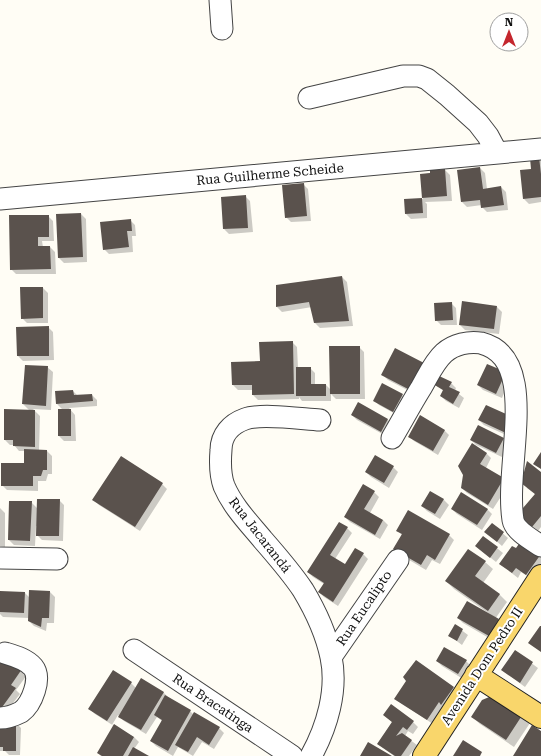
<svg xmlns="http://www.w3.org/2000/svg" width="541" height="756" font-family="'Roboto Serif',serif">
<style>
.shadow{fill:#0003}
.building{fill:#5a524d}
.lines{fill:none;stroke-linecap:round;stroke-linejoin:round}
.minor-casing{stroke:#444;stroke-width:23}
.major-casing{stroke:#222;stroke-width:24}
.minor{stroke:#fff;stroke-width:21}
.major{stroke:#f9d66b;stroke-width:22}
.labels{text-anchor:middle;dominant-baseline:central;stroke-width:4;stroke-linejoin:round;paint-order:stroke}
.street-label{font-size:13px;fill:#111;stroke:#fff}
</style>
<rect width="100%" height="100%" fill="#fffdf5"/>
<path class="shadow" d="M539 158 541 160V202L529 204 524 199 532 170Z
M480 168 485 173 487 189 501 187 506 192 508 210 487 212 482 207V205L467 207 462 202Z
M445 170 450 175 452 201 425 202 427 204V218L411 219 406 214 405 200 423 199 421 175Z
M303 184 308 189 311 221 291 222 286 217Z
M245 196 250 201 253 232 229 234 224 229 222 198Z
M81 214 86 219 87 262 64 263 59 258Z
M48 216 53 221 54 241H42L43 247H50L55 252 56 274H16L11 269Z
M130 220 135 225 136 236H132L133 252 109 254 104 249Z
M342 277 347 282 353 326 320 328 315 323 312 307 282 312 277 307Z
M43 288 48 293V323H27L22 318Z
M451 303 456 308 457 325H441L436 320Z
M497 307 502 312 499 334 465 330 460 325Z
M48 327 53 332 54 360 23 361 18 356Z
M292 342 297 347 298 368H310L315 373V385H326L331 390 359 347 364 352 365 399H336L331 394V401H302L299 397V399L258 400 253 395V390H238L233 385 232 363 261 362Z
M396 350 415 394 388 380 383 375Z
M47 367 53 372 51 410 33 409 40 416 39 451H47L52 456V474H48L46 481H38V491L7 490 2 485 25 464V451H19L14 445H10L5 440 30 411 23 404Z
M510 378 502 398 483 390 478 385Z
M451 383 456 388 455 391 464 398 459 408 446 401 441 396 444 391 434 384Z
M73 391 78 396 92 395 97 400V406L69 408 75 415 76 441H64L59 436 63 410 57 404 56 392Z
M402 395 407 400 399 416 379 405 374 400Z
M359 403 388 420 393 425 386 436 357 420 352 415Z
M486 406 513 438 484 425 479 420Z
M444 430 449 435 438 455 414 441 409 436Z
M504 439 508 444 502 457 476 445 471 440Z
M486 453 491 458 486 468 509 484 493 509 467 493 462 488Z
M393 467 398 472 389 488 371 477 366 472Z
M541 474V527L538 531 524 520 535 494 527 488Z
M162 484 167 489 140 531 99 505 94 500Z
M374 492 379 497 370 513 383 520 388 525 380 539 350 522 345 517Z
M431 492 444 500 449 505 440 519 427 511 422 506Z
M59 500 64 505 63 541 42 540 37 535 38 526H36L35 546 14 545 9 540 31 502 38 509Z
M0 508 5 513V547L0 546Z
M452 509H487L492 514 482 530 457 514Z
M492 524 508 538 502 546 486 532Z
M347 528 352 533 335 559 345 565 363 554 368 559 338 606 324 597 319 592 324 584 313 577 308 572Z
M398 531 449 535 454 540 440 564 432 560 426 570 399 554 402 535Z
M483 537 503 553 496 562 476 546Z
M516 550 541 556V565L532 579 521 572 518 578 500 564Z
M485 562 493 569 483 583 499 594 507 602 495 619 503 625 494 641 463 623 458 618 491 615 454 589 446 581Z
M30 591 50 592 55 597 54 623H47L46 631 34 626 29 621V618L3 617 0 614V592L25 593 30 598Z
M456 626 468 635 462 645 450 636Z
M515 651 538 668 525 687 502 670Z
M0 655 27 675 16 690 20 694 4 715 0 712Z
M437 661H466L471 666 463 679 442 666Z
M131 683 136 688 163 692 168 697 190 711 194 715 195 714 219 728 224 733 214 749 202 742 193 756 178 747 173 756 156 746 151 741 162 721 157 717 146 734 124 721 118 715 112 725 134 737 139 742 134 749 147 756H101L98 753 114 726 95 714 90 709Z
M453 688 461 695 433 724 401 703 396 698Z
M494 696 530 723 514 747 480 724 472 717Z
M384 715 413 722 418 727 413 734 408 731 405 736 417 745 409 756H394L378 744 392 722Z
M0 723H16L21 728 20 755H9L5 751H0Z"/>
<path class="building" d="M539 157 541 174V197L523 199 520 170 531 169 530 158Z
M480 167 483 189 501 186 504 205 481 208 480 200 461 202 457 170Z
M445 169 447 196 422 198 423 213 405 214 404 199 422 198 420 174 430 173V170Z
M304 183 307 216 285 218 282 185Z
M246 195 248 228 223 229 221 197Z
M81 213 83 257 58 258 56 214Z
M9 215H49V237H38V246H50L51 269 10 270Z
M131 219 132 231H127L129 247 103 250 100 222Z
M342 276 349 321 314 323 309 302 276 307V285Z
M20 287H43V318L21 319Z
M462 301 497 306 494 329 459 325Z
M452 302 453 320 435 321 434 303Z
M49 326V356H17L16 327Z
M293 341 294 394 252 395V385H232L231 362 260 361 259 342Z
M329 346H360V394H330Z
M395 348 424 363 410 390 381 375Z
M487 364 506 372 496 394 477 385Z
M25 365 48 366 46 406 22 404Z
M296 367H311V384H326V396H296Z
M437 375 452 382 449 387 460 392 453 404 440 396 443 390 433 384Z
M382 383 403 394 393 412 373 401Z
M73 390 74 395 92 394 93 401 56 404 55 391Z
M358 402 388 419 381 432 351 415Z
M486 405 515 418 508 434 478 420Z
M4 409 35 410V447L13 446V440H4Z
M58 409H71V436H58Z
M420 415 445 430 433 451 408 437Z
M478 425 504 438 496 453 470 440Z
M472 443 487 453 480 464 504 478 488 505 461 488 463 475 458 466Z
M24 449 47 450V470H43L41 476H33V486H1V463H24Z
M541 452V469L533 464Z
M375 455 394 466 384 483 365 472Z
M121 456 163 483 135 527 92 500Z
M527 461 541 472V516L532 527 517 515 535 494 521 483Z
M363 484 375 491 364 509 383 520 375 535 344 517Z
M430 491 444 499 435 514 421 506Z
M461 492 488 509 477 525 451 509Z
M37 499H60L59 536H36Z
M9 501H32L30 541 8 540Z
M408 510 450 534 435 560 427 555 421 565 393 549 402 534 396 531Z
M339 522 348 527 330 555 345 564 355 548 364 553 333 602 318 592 324 583 307 572Z
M492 523 504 532 497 542 484 532Z
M483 536 498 547 490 558 475 546Z
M521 541 541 554 526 575 516 568 512 573 499 564 512 546 516 548Z
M468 549 486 561 475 576 500 594 488 611 445 581Z
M29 590 50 591 49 618H42L41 627 28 621Z
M0 591 25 592 24 613 0 612Z
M467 601 499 619 489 636 457 618Z
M455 624 463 629 457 641 448 636Z
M540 626H541V652L528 643Z
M444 647 467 660 458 674 436 661Z
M515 650 533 662 520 683 501 670Z
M0 654 22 669 11 685 16 688 0 710Z
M416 660 454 687 441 705 439 702 427 720 394 699 406 681 403 677Z
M113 670 132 682 107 721 88 709Z
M141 678 164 692 141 730 118 717Z
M165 695 191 710 168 751 150 741 162 720 154 715Z
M494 695 523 714 506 740 471 717 482 700Z
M391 704 414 721 407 730 403 727 396 736 402 733 412 740 401 756H395L377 744 392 722 383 715Z
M194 712 220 727 209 745 197 737 188 752 175 745Z
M0 722H16V751H3V747H0Z
M114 724 134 737 123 756H102L97 753Z
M532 725 541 731V756H513Z
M463 740 482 752 480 756H453Z
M368 742 392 756H360Z
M133 747 149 756H128Z"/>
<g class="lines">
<g class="minor-casing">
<path id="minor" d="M220 0 222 29
M309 98 403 76H419L427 79 447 95 478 123 488 136 497 153
M0 199 541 149
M392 438C402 421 411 404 421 388 428 376 434 362 444 353 454 344 469 341 481 343 541 358 504 463 513 520 515 531 532 540 541 546
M0 558 57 559
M134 650 292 756
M331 657 398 560
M0 718C7 718 15 715 21 712 32 704 42 678 33 667 26 659 15 656 5 653
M311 756C327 727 338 690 331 657 326 633 315 610 303 590 291 572 277 556 263 540 249 523 233 507 224 486 220 475 220 462 221 450 221 435 231 424 245 419 261 413 302 419 320 420"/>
</g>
<g class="major-casing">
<path id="major" d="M476 675 541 717
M424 756 541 576"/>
</g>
<use href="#minor" class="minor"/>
<use href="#major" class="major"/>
</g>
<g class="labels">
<g class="street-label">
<text transform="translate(270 174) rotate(-5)">Rua Guilherme Scheide</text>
<text transform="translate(260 535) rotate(52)">Rua Jacarandá</text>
<text transform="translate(364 608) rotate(-56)">Rua Eucalipto</text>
<text transform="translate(482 666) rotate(-57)">Avenida Dom Pedro II</text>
<text transform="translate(213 703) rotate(34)">Rua Bracatinga</text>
</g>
</g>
<g transform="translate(509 32)"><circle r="19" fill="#ffffff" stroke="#a0a0a0"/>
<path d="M0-3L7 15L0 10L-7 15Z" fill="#c4262e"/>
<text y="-6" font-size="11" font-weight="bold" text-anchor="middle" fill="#111111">N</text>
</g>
</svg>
